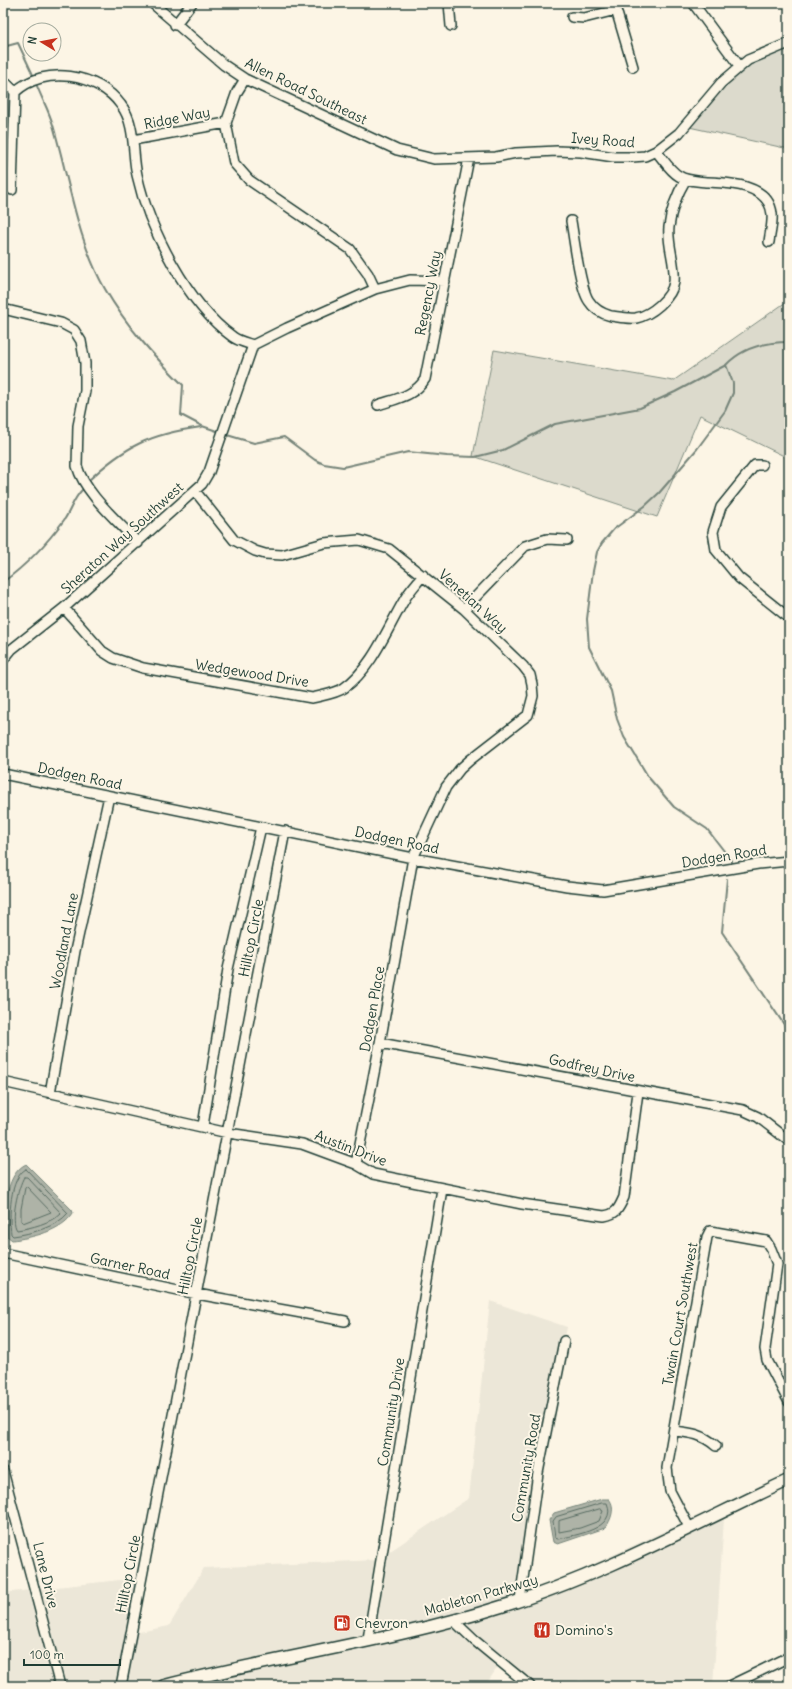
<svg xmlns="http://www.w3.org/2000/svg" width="792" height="1689" font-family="Delius,sans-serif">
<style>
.built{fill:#ece7d8}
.green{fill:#dcdacc;stroke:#7e8c80}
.water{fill:#aeb3a7;stroke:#758479}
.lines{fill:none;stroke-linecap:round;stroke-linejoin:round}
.shore{stroke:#586c62;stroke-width:1}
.stream{stroke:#758479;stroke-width:2}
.minor-casing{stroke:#1f3d34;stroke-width:12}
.major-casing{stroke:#1f3d34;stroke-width:14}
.minor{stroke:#fcf5e5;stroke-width:9}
.major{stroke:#fcf5e5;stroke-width:11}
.labels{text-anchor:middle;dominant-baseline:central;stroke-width:4;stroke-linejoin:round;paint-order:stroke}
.street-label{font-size:14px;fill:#1f3d34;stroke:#fcf5e5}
.poi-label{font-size:14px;fill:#1f3d34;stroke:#fcf5e5;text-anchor:start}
</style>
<rect width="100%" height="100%" fill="#fcf5e5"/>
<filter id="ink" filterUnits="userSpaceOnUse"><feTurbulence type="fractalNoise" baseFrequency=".025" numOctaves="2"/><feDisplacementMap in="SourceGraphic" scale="8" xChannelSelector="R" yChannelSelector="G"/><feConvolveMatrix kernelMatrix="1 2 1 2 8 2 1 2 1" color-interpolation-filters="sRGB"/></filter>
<g filter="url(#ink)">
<path class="built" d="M490 1301 567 1327 516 1600 725 1503 713 1686H616L579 1680 573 1686H536L501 1662 485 1686H3V1593L138 1578 125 1635 169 1626 204 1568 377 1560 469 1498Z"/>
<path class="green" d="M789 46V149L689 127 724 85 759 54Z
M789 300V451L786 457 700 415 657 517 473 456 494 350 673 381Z"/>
<path class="water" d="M26 1164 72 1210 73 1213C62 1231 31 1238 12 1240L7 1236C5 1214 3 1176 26 1164Z
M602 1499H609C616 1507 611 1521 605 1528L558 1544 553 1542 549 1520 554 1513Z"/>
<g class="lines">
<path class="shore" d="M26 1169 68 1213C57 1227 30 1234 13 1236L11 1234C9 1217 9 1178 26 1169Z
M24 1177H27L61 1213C51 1223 31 1228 17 1230 10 1221 18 1187 24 1177Z
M27 1187 51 1212 23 1223 21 1221V1209L25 1188Z
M602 1503H607C618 1529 575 1535 558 1539L555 1538 553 1521 556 1517Z
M600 1509 603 1511 599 1521 580 1528 559 1532V1521Z"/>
<path class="stream" d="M3 47 18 43 34 77
M37 86C42 99 49 111 53 125 69 179 77 240 105 289 127 327 153 355 183 385L181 415 202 426 217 431
M726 365 733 383V393L725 411 697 449 659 493 645 506 614 529 602 543 597 552 593 571 587 619 589 647 611 691 617 719 624 737 649 778 674 807 707 829 731 860V863
M227 435 254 443 284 437 315 460 324 464 343 467 408 452 447 456 475 457 503 450 555 424 640 408 675 392 726 365C742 348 766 342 789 342
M88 481C125 446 150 434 201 427
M3 582C25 566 48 542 64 520 71 510 73 499 82 490
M727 879 722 932 789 1032"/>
<g class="minor-casing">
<path id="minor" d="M152 3 224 65 245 79 397 150 434 159 496 157 516 153 557 151 581 152 614 157H632L645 156 656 151 679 133 721 83 748 60 789 43
M449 3 451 26
M614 3 633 67
M693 3 740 67
M572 17 584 18 616 10
M175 25 192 3
M245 79 237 92 226 123 234 163 249 180 350 249 368 274 375 289
M3 80 15 92
M15 92C44 65 98 73 121 105 136 124 132 153 137 175 149 229 188 305 233 337 238 341 247 343 253 345
M133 140 226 123
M656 151C663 159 670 171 679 176 686 181 698 181 706 182 729 183 769 184 772 214 773 223 770 233 769 242
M12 190 15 92
M571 221C574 238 580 289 589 301 594 309 603 314 611 316 619 317 628 319 636 318 651 315 672 298 674 282 676 264 667 245 669 227 671 209 677 194 686 179
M3 309 61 323 74 330 81 341 85 363V391L78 426 77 466C85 494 118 521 138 543
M378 405C395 399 415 396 425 379L469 158
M762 465H755L721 507 713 532 716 550 739 578 789 618
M195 491 234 540 255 551 265 554 282 555 324 543 359 540 389 549 464 609 523 666 530 675 532 684 533 696 528 715 470 760 460 769 446 787 413 858 380 1043 356 1164
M64 608 102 651 113 658 143 668 312 698C323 695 335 694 344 688 372 669 389 625 406 597 411 589 418 582 423 575
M464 609 525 546 547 539 567 540
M3 660 12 649 64 608 202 484 209 472 253 345 287 328 375 289 410 280 445 281
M3 774 413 858 567 886 603 890 758 864 789 861
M380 1043 743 1110 758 1117 789 1141
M3 1082 228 1133 302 1144 356 1164 373 1174 522 1204 604 1216C617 1214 619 1208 624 1197L638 1092
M50 1093 75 951 109 796
M203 1126 228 969 261 827
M3 1253 197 1294 345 1321
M674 1431C692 1433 702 1434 716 1446
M3 1471 60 1686
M689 1527 670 1491 667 1468 707 1237 710 1231 766 1241 771 1249 777 1264 765 1349 767 1360 789 1402
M520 1600 538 1473 564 1341
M453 1620 474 1640 530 1686
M368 1639 442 1189
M121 1686 285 831
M729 1686 789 1657"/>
</g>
<g class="major-casing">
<path id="major" d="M163 1686C275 1657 393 1641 503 1606 603 1575 695 1524 789 1480"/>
</g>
<use href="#minor" class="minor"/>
<use href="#major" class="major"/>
</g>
</g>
<defs>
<g id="fuel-square" transform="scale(0.9)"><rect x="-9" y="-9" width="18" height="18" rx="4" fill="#c8321e" stroke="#fcf5e5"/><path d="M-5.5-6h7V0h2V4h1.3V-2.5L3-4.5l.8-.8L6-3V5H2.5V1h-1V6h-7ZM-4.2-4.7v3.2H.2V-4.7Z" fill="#fff"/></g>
<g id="restaurant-square" transform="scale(0.9)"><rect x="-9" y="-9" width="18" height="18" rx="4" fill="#c8321e" stroke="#fcf5e5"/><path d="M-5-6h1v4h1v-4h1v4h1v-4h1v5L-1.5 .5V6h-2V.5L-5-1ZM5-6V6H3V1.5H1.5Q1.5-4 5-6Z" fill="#fff"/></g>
</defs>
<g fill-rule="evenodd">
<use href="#fuel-square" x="342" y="1623"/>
<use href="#restaurant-square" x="542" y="1630"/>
</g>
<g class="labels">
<g class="street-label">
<text transform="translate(306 91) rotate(26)">Allen Road Southeast</text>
<text transform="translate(177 118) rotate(-11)">Ridge Way</text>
<text transform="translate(603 140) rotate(4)">Ivey Road</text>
<text transform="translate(428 293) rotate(-79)">Regency Way</text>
<text transform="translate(122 538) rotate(-42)">Sheraton Way Southwest</text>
<text transform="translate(473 601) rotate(42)">Venetian Way</text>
<text transform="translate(252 673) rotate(9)">Wedgewood Drive</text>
<text transform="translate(80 776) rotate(12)">Dodgen Road</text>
<text transform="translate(397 840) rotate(12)">Dodgen Road</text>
<text transform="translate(724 856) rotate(-9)">Dodgen Road</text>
<text transform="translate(251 938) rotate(-79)">Hilltop Circle</text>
<text transform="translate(64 941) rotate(-79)">Woodland Lane</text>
<text transform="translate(372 1009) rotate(-80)">Dodgen Place</text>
<text transform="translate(592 1068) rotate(12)">Godfrey Drive</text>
<text transform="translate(351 1148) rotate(21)">Austin Drive</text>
<text transform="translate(190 1256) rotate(-79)">Hilltop Circle</text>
<text transform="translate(130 1266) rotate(12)">Garner Road</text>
<text transform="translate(680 1314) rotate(-80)">Twain Court Southwest</text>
<text transform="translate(391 1412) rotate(-81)">Community Drive</text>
<text transform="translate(526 1468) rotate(-80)">Community Road</text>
<text transform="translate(128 1574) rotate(-79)">Hilltop Circle</text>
<text transform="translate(46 1575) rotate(76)">Lane Drive</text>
<text transform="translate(481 1595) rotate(-16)">Mableton Parkway</text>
</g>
<g class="poi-label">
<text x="355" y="1623">Chevron</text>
<text x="555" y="1630">Domino's</text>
</g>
</g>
<rect width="792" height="1689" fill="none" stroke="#fcf5e5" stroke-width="16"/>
<rect x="8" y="8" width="776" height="1673" fill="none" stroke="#1f3d34" stroke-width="1.5" filter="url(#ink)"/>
<g transform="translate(42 42) rotate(280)"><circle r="19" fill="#fcf5e5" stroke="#a4ab9e"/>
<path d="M0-3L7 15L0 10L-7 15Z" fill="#c8321e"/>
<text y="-6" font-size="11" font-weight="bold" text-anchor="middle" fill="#1f3d34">N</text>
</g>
<path d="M24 1659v6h96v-6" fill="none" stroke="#1f3d34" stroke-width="2"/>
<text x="30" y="1659" font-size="12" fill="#1f3d34" stroke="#fcf5e5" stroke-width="3" paint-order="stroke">100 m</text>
</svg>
